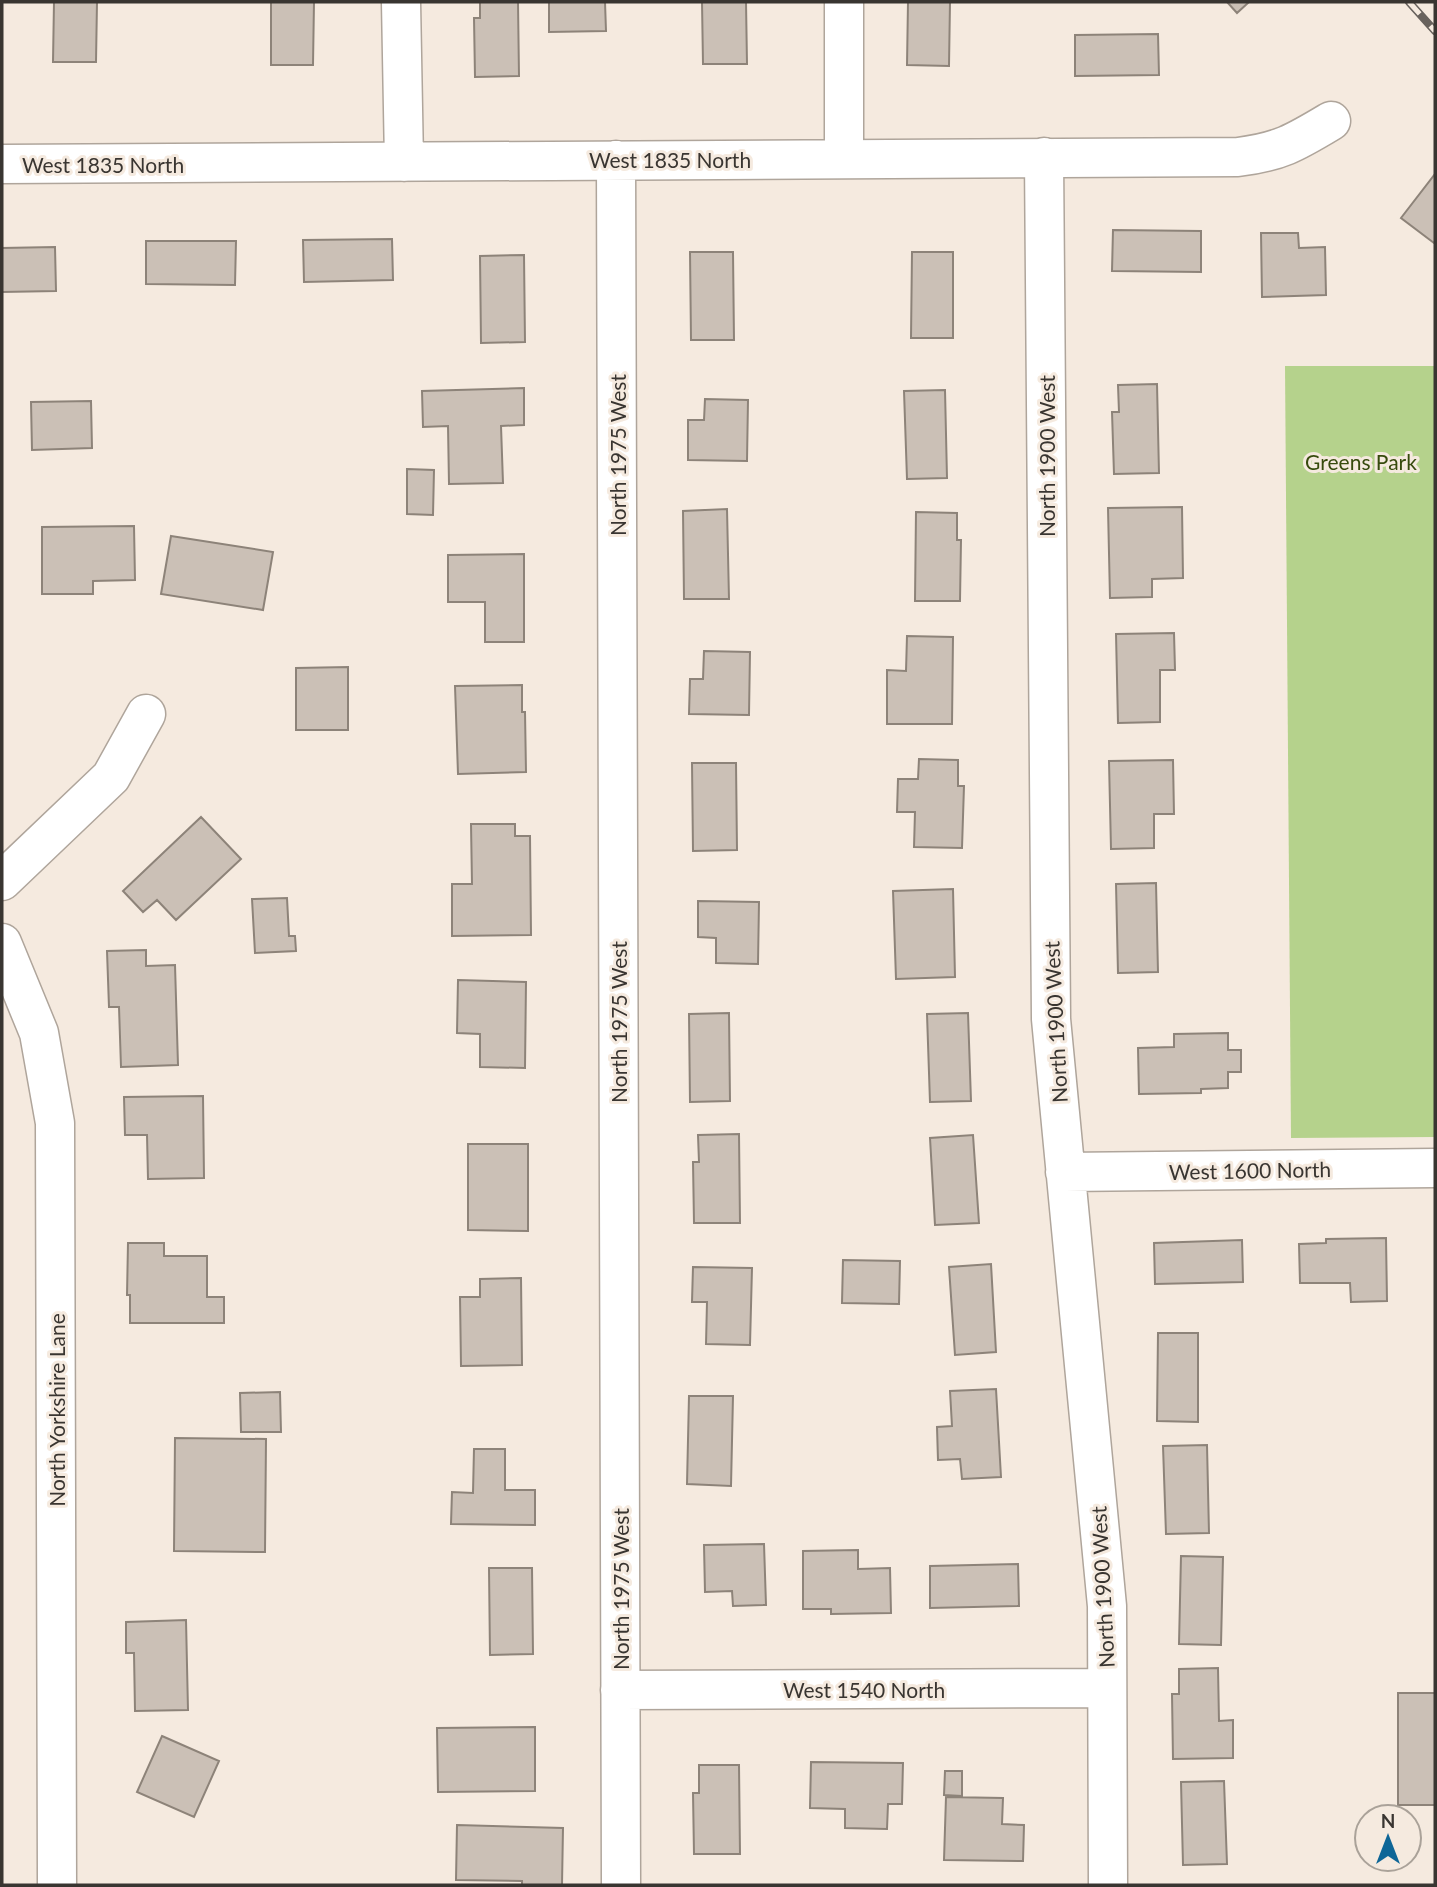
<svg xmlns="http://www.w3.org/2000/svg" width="1437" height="1887" font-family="Lato,sans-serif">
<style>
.park{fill:#b5d28c}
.building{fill:#cbc0b6;stroke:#8d8379;stroke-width:2}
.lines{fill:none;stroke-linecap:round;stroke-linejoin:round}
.minor-casing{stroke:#afa59b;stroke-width:41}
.minor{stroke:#fff;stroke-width:38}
.rail-casing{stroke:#68625d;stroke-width:8}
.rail{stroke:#f5eadf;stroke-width:5;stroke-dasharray:16;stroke-linecap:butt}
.labels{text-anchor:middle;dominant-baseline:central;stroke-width:6;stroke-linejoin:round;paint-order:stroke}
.street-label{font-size:21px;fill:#393531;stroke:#f5eadf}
.park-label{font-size:21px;fill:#374b0d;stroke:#f5eadf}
</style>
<rect width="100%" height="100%" fill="#f5eadf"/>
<path class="park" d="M1285 366H1435V1137L1291 1138Z"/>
<path class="building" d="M54 2H97L96 62H53Z
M271 2H314L313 65H271Z
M480 2H518L519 76 475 77 474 18H480Z
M549 2H605L606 31 549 32Z
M702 2H746L747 64H703Z
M908 2H950L949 66 907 65Z
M1227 2H1249L1237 13Z
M1158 34 1159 75 1075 76V35Z
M1435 174V241L1434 243 1401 218Z
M1113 230 1201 231V272L1112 271Z
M1261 233H1298L1299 248 1325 247 1326 295 1262 297Z
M392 239 393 280 304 282 303 240Z
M146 241H236L235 285 146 284Z
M55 247 56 291 2 292V248Z
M690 252H733L734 340H691Z
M912 252H953V338H911Z
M524 255 525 342 481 343 480 256Z
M1157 384 1159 473 1114 474 1112 412H1119L1118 385Z
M524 388V425L501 426 503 483 449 484 448 426 423 427 422 391Z
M945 390 947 478 907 479 904 391Z
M705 399 748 400 747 461 688 460V420H704Z
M91 401 92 448 32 450 31 402Z
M407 469 434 470 433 515 407 514Z
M1182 507 1183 578 1152 579V597L1110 598 1108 508Z
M727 509 729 599H684L683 511Z
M916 512 957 513V540H961L960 601H915Z
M134 526 135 580 93 581V594H42V527Z
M171 536 273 552 263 610 161 594Z
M524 554V642H485V602H448V555Z
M1174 633 1175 670H1160V722L1118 723 1116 634Z
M907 636 953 637 952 724H887V670L906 671Z
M704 651 750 652 749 715 689 714 690 679H703Z
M348 667V730H296V668Z
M522 685V712H525L526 772 458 774 455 686Z
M919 759 958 760V786H964L962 848 914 847 915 812H897L898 779H918Z
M1173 760 1174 814H1154V848L1111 849 1109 761Z
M692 763H736L737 850 693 851Z
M201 817 241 859 176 920 157 900 143 912 123 891Z
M471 824H515V836H530L531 935 452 936V884H472Z
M1156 883 1158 972 1118 973 1116 884Z
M953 889 955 977 896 979 893 891Z
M287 898 289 936H295L296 951 255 953 252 899Z
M698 901 759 902 758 964 716 963V938L698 937Z
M146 950V966L175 965 178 1065 121 1067 119 1007H109L107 951Z
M458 980 526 982 525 1068 480 1067V1034L457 1033Z
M729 1013 730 1101 690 1102 689 1014Z
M968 1013 971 1101 930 1102 927 1014Z
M1228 1033V1050H1241V1072H1228V1088L1201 1089V1093L1139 1094 1138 1048 1174 1047V1034Z
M203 1096 204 1178 148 1179 147 1135H125L124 1097Z
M739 1134 740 1223H694L693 1162H699L698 1135Z
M973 1135 979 1223 935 1225 930 1138Z
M468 1144H528V1231L468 1230Z
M1386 1238 1387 1301 1351 1302 1350 1283H1300L1299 1244 1326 1243V1239Z
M1242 1240 1243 1282 1155 1284 1154 1243Z
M128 1243H164V1256H207V1297H224V1323H130V1295H127Z
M843 1260 900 1261 899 1304 842 1303Z
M991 1264 996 1352 955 1355 949 1267Z
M693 1267 752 1268 750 1345 706 1344 707 1302H692Z
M521 1278 522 1365 461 1366 460 1297H480V1279Z
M1158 1333H1198V1422L1157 1421Z
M996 1389 1001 1477 962 1479 960 1459 938 1460 937 1427 952 1426 950 1391Z
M280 1392 281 1432H241L240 1393Z
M689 1396H733L731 1486 687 1484Z
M175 1438 266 1439 265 1552 174 1551Z
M1207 1445 1209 1533 1166 1534 1163 1446Z
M474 1449H505V1490H535V1525L451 1524 452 1492 473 1493Z
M764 1544 766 1605 733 1606 732 1591 705 1592 704 1545Z
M858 1550V1569L890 1568 891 1613 831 1614V1609H803V1551Z
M1181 1556 1223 1557 1221 1645 1179 1644Z
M1018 1564 1019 1606 930 1608V1566Z
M489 1568H532L533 1654 490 1655Z
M186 1620 188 1710 135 1711 134 1653H126V1622Z
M1218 1668 1219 1721 1233 1720V1758L1173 1759 1172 1694H1179V1669Z
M1398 1693H1435V1805H1398Z
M535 1727V1791L438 1792 437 1728Z
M162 1736 219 1761 194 1817 137 1792Z
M811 1762 903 1763 902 1804H888L887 1829 845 1828V1809L810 1808Z
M699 1765H739L740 1854H694L693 1793H699Z
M945 1771H962V1796L944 1795Z
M1224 1781 1227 1864 1183 1865 1181 1782Z
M946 1797 1003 1798 1002 1824 1024 1825 1023 1861 944 1860Z
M457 1825 563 1828 562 1885H522V1881L456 1880Z"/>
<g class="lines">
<g class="minor-casing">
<path id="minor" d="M401 2 404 162
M844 2V158
M1044 157 1051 1019 1107 1606 1108 1885
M616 160 621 1885
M2 164 1238 157C1280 152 1296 142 1331 121
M2 881 111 777 146 714
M2 943 39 1033 55 1123 57 1885
M1065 1172 1435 1168
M620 1690 1107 1688"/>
</g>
<use href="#minor" class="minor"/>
<g class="rail-casing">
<path id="rail" d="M1409 2 1435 31"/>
</g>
<use href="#rail" class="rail"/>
</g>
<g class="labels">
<g class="street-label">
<text x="670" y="159">West 1835 North</text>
<text x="103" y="164">West 1835 North</text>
<text transform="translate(617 455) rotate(-90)">North 1975 West</text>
<text transform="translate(1046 456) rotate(-90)">North 1900 West</text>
<text transform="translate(618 1022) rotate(-90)">North 1975 West</text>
<text transform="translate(1055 1022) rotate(-93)">North 1900 West</text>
<text transform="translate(1250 1170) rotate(-1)">West 1600 North</text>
<text transform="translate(56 1410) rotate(-90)">North Yorkshire Lane</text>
<text transform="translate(1102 1587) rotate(-93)">North 1900 West</text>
<text transform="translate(620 1589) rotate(-90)">North 1975 West</text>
<text x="864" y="1689">West 1540 North</text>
</g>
<g class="park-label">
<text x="1361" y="461">Greens Park</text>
</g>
</g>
<rect width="1437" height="1887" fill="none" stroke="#393531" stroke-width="7"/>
<g transform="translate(1388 1838)"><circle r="33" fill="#f5eadf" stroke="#aaa299" stroke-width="2"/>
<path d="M0-5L12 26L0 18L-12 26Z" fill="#0e6697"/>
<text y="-10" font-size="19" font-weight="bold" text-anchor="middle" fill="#393531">N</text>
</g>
</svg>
